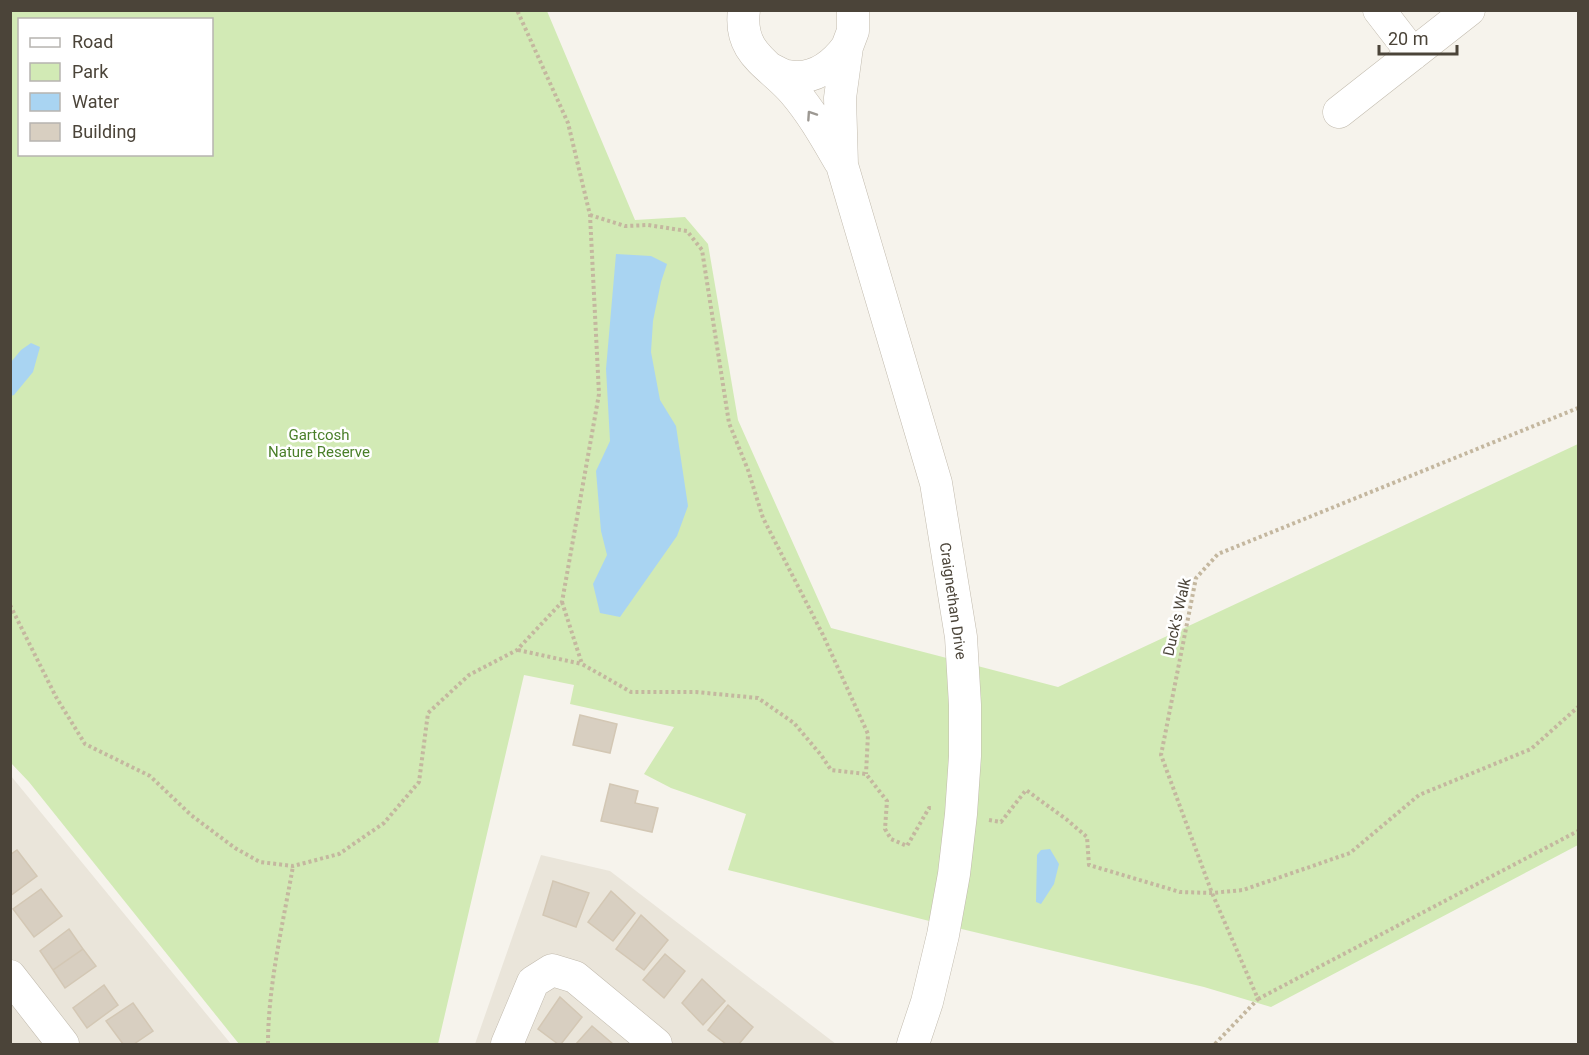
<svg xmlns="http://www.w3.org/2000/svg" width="1589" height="1055" font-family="Roboto,sans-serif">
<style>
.residential{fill:#eae5da}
.green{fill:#d2eab5;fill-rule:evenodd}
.water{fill:#a9d4f2}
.building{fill:#d8cfc1;stroke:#d3c7b4;stroke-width:1.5}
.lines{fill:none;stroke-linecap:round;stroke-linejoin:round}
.minor-casing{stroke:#c2bbae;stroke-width:33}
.path{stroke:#c4b79f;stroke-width:4;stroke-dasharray:3 3;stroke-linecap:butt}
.minor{stroke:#fff;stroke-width:32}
.oneway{stroke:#9c9892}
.labels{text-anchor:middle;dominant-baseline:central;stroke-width:5;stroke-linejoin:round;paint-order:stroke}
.park-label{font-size:15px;fill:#4a7f2a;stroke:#fff}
.street-label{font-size:15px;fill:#4b4439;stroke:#fff}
</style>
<rect width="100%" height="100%" fill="#f6f3ec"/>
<path class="residential" d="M11 776 231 1044H11Z
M541 855 610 871 836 1044H475Z"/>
<path class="green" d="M11 11H547L635 220 685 217 708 244 738 420 831 628 1058 687 1578 444V845L1271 1007 1204 987 949 926 728 870 746 814 671 788 644 774 674 727 570 704 574 685 524 675 438 1044H239L29 782 11 763ZM20 20H212V154H20Z"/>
<path class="water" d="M616 254 651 256 667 264 661 282 653 321 651 352 660 400 676 426 688 506 677 536 620 617 600 613 593 584 607 555 601 531 596 471 610 441 606 369Z
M31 343 40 347 33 372 14 395 11 396V362L21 350Z
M1050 849 1059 864 1054 884 1041 904 1036 902 1037 855 1041 850Z"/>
<path class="building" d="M580 715 617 724 610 753 573 745Z
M610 784 638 791 635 803 658 808 652 832 601 821Z
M17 850 37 876 10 896V855Z
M553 881 589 893 576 927 543 915Z
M41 889 62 916 34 937 13 909Z
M611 891 635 913 613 941 588 922Z
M641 915 668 940 644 970 616 949Z
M69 929 83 949 53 970 40 951Z
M83 949 96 966 65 988 53 970Z
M665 954 685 971 664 998 643 980Z
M702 979 725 1001 703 1025 682 1003Z
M104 985 118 1005 87 1028 73 1008Z
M560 997 582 1017 561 1044H558L538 1029Z
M133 1003 153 1031 134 1044H123L106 1021Z
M728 1005 753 1027 739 1044H726L708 1030Z
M592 1026 613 1044H576Z"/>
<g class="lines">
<g class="minor-casing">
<path id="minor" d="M744 10C738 54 770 64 794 92 812 113 826 138 840 162
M853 10V31L847 47 840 98 842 165 936 483 961 637 965 705V756L961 814 954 874 943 935 927 1002 913 1044
M1379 10 1413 54
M769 68C775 71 781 75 787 76 812 81 833 66 847 47
M1339 112 1469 10
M10 976 63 1044
M507 1044 533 982 552 970 575 977 656 1044"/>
</g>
<path class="path" d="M590 215 625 226 648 225 687 231 702 250 729 423 748 470 763 518 823 635 868 734 866 774
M562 602 582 664 631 692H696L758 698 794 723 821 755 831 770 866 774 887 801 885 829 891 839 907 846 929 808H932
M10 605 56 697 85 744 150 776 191 815 235 848 260 862 293 866 339 854 384 823 419 782 428 713 469 675 517 650 562 602 599 394 590 215 568 123 517 10
M518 650 582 664
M989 820 1001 822 1026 790 1066 819 1087 837 1089 865 1180 892 1212 893 1243 890 1350 853 1419 795 1531 749 1578 707
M1258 999 1578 831
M268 1044C268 985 283 924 293 866
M1215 1044 1258 999 1212 893 1161 755 1196 578 1218 554 1578 408"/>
<use href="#minor" class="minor"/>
</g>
<defs><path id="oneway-chevron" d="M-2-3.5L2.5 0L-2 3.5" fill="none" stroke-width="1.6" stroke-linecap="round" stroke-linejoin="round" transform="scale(1.5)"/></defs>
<use class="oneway" href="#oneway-chevron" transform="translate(811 115) rotate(-124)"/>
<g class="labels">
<g class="park-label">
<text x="319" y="435">Gartcosh<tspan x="319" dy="17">Nature Reserve</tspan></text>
</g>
<g class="street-label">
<text transform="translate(953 601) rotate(82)">Craignethan Drive</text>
<text transform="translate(1177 617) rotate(-77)">Duck's Walk</text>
</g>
</g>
<rect width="1589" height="1055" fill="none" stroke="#4b4439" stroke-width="24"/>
<rect x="18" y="18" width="195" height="138" fill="#ffffff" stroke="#b7b4b0" stroke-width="1.5"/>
<rect x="30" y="38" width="30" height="9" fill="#ffffff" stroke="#b7b4b0" stroke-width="1.5"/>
<text x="72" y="48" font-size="18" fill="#4b4439">Road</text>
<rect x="30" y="63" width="30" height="18" fill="#d2eab5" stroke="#b7b4b0" stroke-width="1.5"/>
<text x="72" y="78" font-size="18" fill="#4b4439">Park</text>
<rect x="30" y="93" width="30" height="18" fill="#a9d4f2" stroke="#b7b4b0" stroke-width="1.5"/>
<text x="72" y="108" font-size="18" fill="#4b4439">Water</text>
<rect x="30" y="123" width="30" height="18" fill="#d8cfc1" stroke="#b7b4b0" stroke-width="1.5"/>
<text x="72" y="138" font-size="18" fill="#4b4439">Building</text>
<path d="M1379 45v9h78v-9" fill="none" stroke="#4b4439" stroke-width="3"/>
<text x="1388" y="45" font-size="18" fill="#4b4439" stroke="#ffffff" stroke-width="4.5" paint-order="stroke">20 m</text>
</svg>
